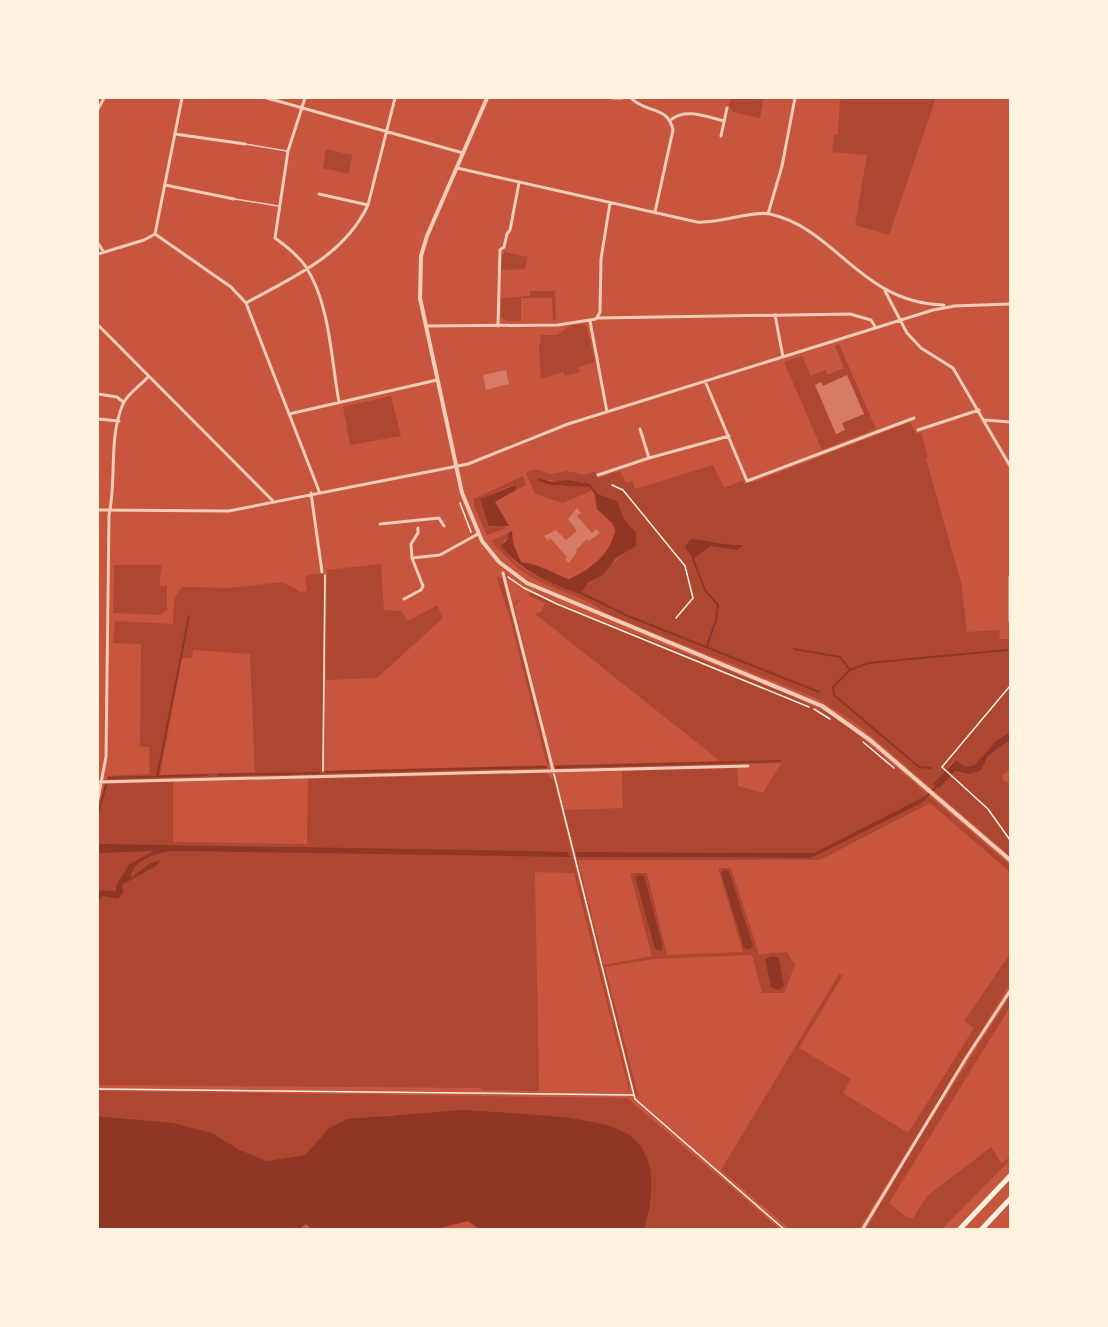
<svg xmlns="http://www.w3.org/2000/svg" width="1108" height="1327" font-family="'Golos Text',sans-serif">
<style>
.green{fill:#ae4732;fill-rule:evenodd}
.water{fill:#8f3625}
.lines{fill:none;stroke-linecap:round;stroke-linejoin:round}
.stream{stroke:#8f3625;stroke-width:2}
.building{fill:#d67c66}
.path{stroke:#fff3e0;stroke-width:1.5}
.service{stroke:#f1ccb7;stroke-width:1.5}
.minor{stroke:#f1ccb7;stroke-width:3}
.tertiary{stroke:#f1ccb7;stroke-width:4}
.motorway{stroke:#fff3e0;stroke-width:5}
</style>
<rect width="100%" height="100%" fill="#c8553d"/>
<path class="green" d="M731 98H764L760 118 733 112 729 106Z
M840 98H936L889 235 855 225 867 155 832 152 834 135H838Z
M326 149 352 155 349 174 323 168Z
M505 252 528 257 525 269 499 270 501 256Z
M530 291H555L556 320 553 321 552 298H521V321H506L501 317V298L530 296Z
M586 324 595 362 579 367 580 372 565 376 563 372 541 379 539 349 541 335H557L571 325Z
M839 344 876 429 822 450 784 362 802 356 811 376 825 370 828 375 844 368 835 346Z
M391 396 401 436 350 445 343 407Z
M910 422 916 434 921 432 928 457 926 459 961 582 967 632 999 630 1000 639H1010V732L996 741 975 765 965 767 956 760 949 765 939 788 955 770 959 773 987 761 989 755 1010 740V769L1002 776 1004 781 1010 783V856L858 725 818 699 605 613C587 598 562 592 541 582 520 572 506 558 491 541L508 533V539L503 541C506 547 509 556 514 561 525 573 570 594 585 586 605 574 615 558 635 546L636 533 624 519 617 501 598 494 590 484 538 479V481L551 485 590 487 593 490 563 503 535 494 526 473 534 469 551 474 568 471 584 475 595 471 598 478 620 471 626 482 633 481 635 489 713 465 724 488 743 480 744 484 757 481Z
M523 476 526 485 516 490 517 488 510 486 480 499 493 527 502 524 506 528 487 535 474 507V499Z
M381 564 384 610 401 611 408 621 437 605 443 618 377 678 326 680 327 570Z
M114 565H162L159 586H167V610L160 615 113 613Z
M324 573 322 771 547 765 510 618 496 576 502 578 549 760 548 769 107 780 108 776 150 774 149 747H140L141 644 113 643 115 621 173 624 174 599 182 587 230 588 283 582 300 592 307 591 305 578 308 575ZM193 650 250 654 255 772 160 775 182 658H192Z
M530 592 790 695 831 715 851 729 1010 865V872L930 803 820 860H578L604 965 652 956 630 873H647L667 955 743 952 718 868H731L759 954 787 952 795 965 784 993H762L752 955 654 959 605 967 639 1099 635 1094 564 810 623 808 622 771 737 768 738 786 763 793 781 763 555 769 513 606 518 599 520 601 514 606 554 765 720 761 535 614 541 612 545 603 528 595ZM923 797 924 801 920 804 811 858 578 857 577 852 814 853Z
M546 773 554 781 630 1087 629 1090 574 873 535 872 539 1091 481 1090V1088L98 1085V902L103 896 118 899 122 885 156 866 150 863 131 879C133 859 156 853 173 851L570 856 568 852 536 851 98 845V810L105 784 173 782V842L307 844 308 779Z
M102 851H155C138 856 118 873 117 891L98 890V853Z
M1010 954V984L859 1229H790L721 1170 839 974 843 975 799 1048 851 1079 843 1093 908 1133 974 1028 964 1021Z
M1010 996V1007L889 1203 908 1218H913L927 1196 991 1147 1002 1164 1010 1156V1160L942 1229H866L918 1140Z
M98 1091 627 1098 780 1229H644C654 1201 656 1176 642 1149L424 1115H387L329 1128 305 1155 267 1161 240 1150 212 1133 128 1118 98 1116Z"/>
<path class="water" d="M538 478 552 482 568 480 590 484 598 494 617 501 624 519 636 533V546L616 558 604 574 588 583 580 594C549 582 522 572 501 546L508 539V533L512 531 513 543 521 562C540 564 551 573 569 579 590 570 611 554 615 530L612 523 597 509 595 495 590 487 551 485 538 481Z
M516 485V490L495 502 509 526H489L480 499Z
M691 539C709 540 724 546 743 545L737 550 710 546 693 559 685 547Z
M1010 732V740L989 755 980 771 969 774 955 771 939 788 933 784 956 760 965 767 975 765 996 741Z
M923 797 926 799 920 804 811 858 577 857 576 852 814 853Z
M99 844 536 851 568 852 570 857 173 851C157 853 133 859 131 878L150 863 160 861 156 866 122 885 123 893 118 899 103 896 98 902V890L116 891C115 882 125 874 128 865L153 851 98 853Z
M724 870 729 871 753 946 749 950 744 948 721 873Z
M640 875 644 876 663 947 661 951 655 949 635 877Z
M773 956 779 958 784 986 778 990 771 987 765 959Z
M463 1110C501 1113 592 1115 622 1131 659 1149 655 1197 644 1229L480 1230 468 1221 437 1229 313 1230 306 1224 298 1230 98 1229V1116L173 1123 212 1133 240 1150 267 1161 305 1155 329 1128 347 1119Z"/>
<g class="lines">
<path class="stream" d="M693 559 705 590 718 605 716 620 707 646
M581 593 628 616 819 692
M794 649 840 657 850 670
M556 767 780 761
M930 768 919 767 834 695 833 687 850 670 868 663 1007 650
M326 772 546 767
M218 775 319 773
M157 777 189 616
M108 778 208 775
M924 799 937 786
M98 813 106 785"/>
</g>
<path class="building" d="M506 370 509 384 486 390 483 375Z
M847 375 864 414 842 423 845 430 836 434 815 385 821 382 823 386Z
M577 508 581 513 577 516 592 533 596 529 600 533 589 541 587 539 576 550 577 552 569 563 565 559 567 557 550 538 548 541 544 536 556 530 566 540 577 531 568 519Z"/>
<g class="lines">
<path class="path" d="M612 485 623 490 685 566 693 598 676 618
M460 503 471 532
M508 577 524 588 557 604 809 707
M1010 686 942 767 988 809 1010 840
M814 709 830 719
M863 742 894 768
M323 771 325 575
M554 774 635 1099 785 1230
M98 1089 633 1095"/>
<path class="service" d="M245 144 287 151
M235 199 278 206"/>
<path class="minor" d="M267 98 463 153
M305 98 288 151 275 238C286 246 298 255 306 267 330 304 331 359 339 402
M613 98H622
M631 98C646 114 668 105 673 130L655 212
M98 109 104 98
M672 119C686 108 707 117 724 121
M175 134 245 144
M721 136 727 108
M457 168 697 222C719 224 753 210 770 214 837 229 860 303 944 305
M165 185 234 199
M319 194 368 205
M768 214 782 166 795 98
M155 234 231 287 246 303 319 491
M155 234 182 98
M98 243 103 251
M98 254 144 240 155 234
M885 291 907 333 921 348 953 368 1010 466
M246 303C293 277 344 256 368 205L395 98
M953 306 1010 304
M775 315 783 357
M597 318 850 314 871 320 876 328
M590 321 607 412
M98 325 272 500
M426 326 558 325 596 319 600 312 601 259 610 203
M498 326 500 250 504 247 507 234 510 230 519 183
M705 381 747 481 914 418
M98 394 117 397 123 402
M289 414 437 380
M98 419 119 421
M985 420 1010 422
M640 429 649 458 729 436
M918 430 979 410
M598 475 649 458
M311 493 322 572
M98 510 229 511 468 464 568 424 933 310 955 306
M380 524 439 518 444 526
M412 558 411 544 418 533V528
M503 573 553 770
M1010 577V621
M404 599 421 590 423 586 412 558 440 555 478 534
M98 782 748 766
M98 799 106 757 109 515C117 479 108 439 123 404 127 394 141 385 148 377
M862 1230 966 1058 1010 991"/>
<path class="tertiary" d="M487 98 427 236 421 256 420 298 462 493 482 541 499 562 527 583 822 706 870 740 1010 860"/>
<path class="motorway" d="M959 1230 1010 1176
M981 1230 1010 1199"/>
</g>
<rect width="1108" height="1327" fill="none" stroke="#fff3e0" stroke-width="198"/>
</svg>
